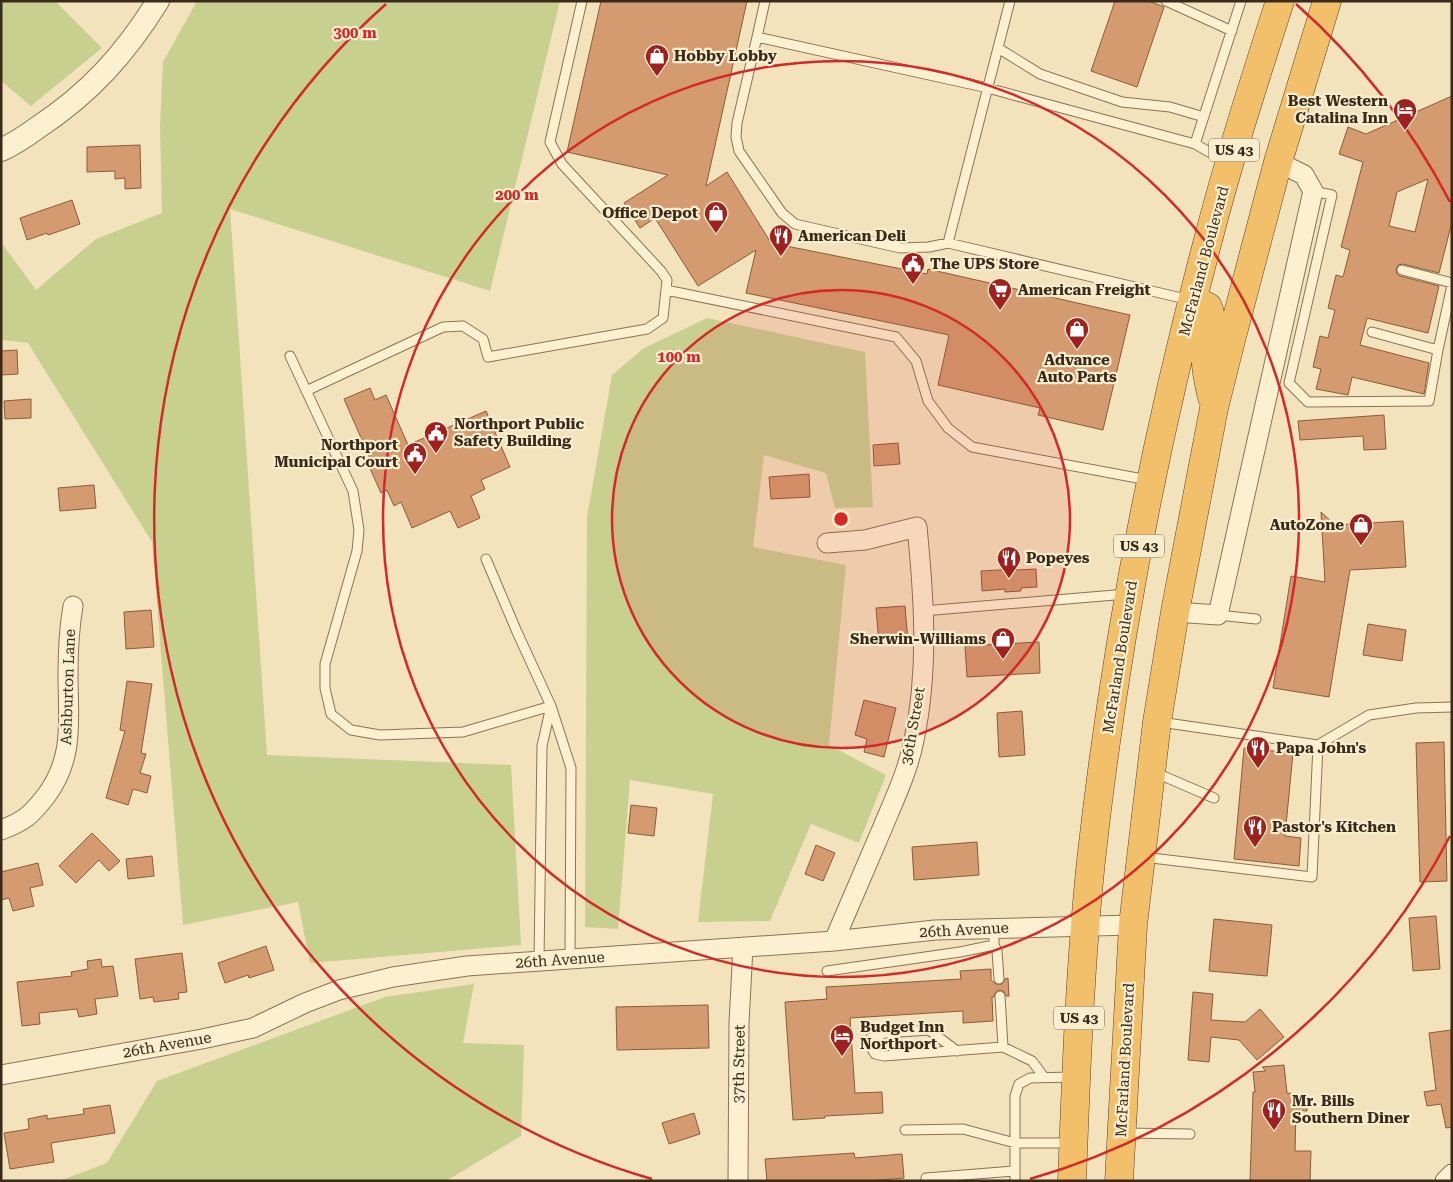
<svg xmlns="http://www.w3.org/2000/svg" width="1453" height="1182" font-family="'Roboto Serif',serif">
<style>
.green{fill:#c8d090}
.building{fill:#d39b6f;stroke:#8c5b38;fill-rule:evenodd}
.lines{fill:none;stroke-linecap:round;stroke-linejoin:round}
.service-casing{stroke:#8b7354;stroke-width:11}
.minor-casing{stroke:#8b7354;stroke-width:21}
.tertiary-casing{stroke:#8b7354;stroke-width:24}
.trunk-casing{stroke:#584029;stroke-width:29}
.service{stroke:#fcf0d1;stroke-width:9}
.minor{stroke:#fcf0d1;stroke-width:19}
.tertiary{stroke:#fcf0d1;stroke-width:22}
.trunk{stroke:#f2c06a;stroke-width:28}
.ring{fill:none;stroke:#d62828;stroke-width:2.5}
.labels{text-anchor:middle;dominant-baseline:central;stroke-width:4.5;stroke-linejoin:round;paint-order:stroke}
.shield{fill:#f8edcd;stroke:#726450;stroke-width:1}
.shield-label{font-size:14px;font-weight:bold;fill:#392a1b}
.poi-label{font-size:15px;font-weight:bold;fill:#392a1b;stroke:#f8edcd;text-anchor:start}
.street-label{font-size:15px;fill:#392a1b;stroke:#f8edcd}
.centre{fill:#d62828;stroke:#f8edcd;stroke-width:2.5}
.ring-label{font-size:15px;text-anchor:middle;font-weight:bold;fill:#d62828;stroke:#f8edcd;stroke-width:4.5;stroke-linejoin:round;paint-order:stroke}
</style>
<rect width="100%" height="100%" fill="#f2e3bd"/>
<path class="green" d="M1 1H55L102 48 31 106 1 81Z
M197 1H560L490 291 230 209 267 755 511 765 521 945 310 963 298 902 183 925 152 542 28 343 1 340V242L36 290 96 239 162 213 160 126 163 62Z
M707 318 865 352 873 507 835 508 826 473 764 455 753 547 846 565 829 745 886 775 859 843 811 824 770 921 698 922 713 794 630 780 618 929 585 927 587 517 612 375 644 348Z
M474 984 463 1043 524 1045 521 1136 446 1181H59L107 1163 157 1081 385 997Z"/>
<path class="building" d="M601 1H747L706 186 727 172 771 243 927 274 928 269 1130 315 1103 430 1038 415 1040 408 938 385 949 335 746 293 756 250 698 286 655 218 640 228 624 203 668 175 567 152Z
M1115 1H1149L1164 7 1137 87 1091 71Z
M1452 96V222L1439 273 1403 264 1398 265 1396 269 1397 274 1400 276 1439 286 1428 333 1367 318 1360 345 1429 363 1424 394 1352 377 1348 395 1316 389 1321 369 1313 367 1320 336 1328 338 1335 310 1328 308 1336 275 1343 277 1350 250 1341 247 1363 162 1339 154 1348 127 1366 134ZM1428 179 1415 232 1389 226 1397 192Z
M140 145 141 188 125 189V178L115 179V171L87 172V147Z
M72 200 80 224 48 235 47 233 27 240 20 218Z
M17 350 18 374 1 375V351Z
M370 388 375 400 386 395 408 445 486 411 510 467 481 480 485 489 471 496 480 518 458 528 450 511 412 528 401 502 394 506 387 490 381 493 368 464 372 463 344 399Z
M31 399V418L5 419 4 401Z
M1384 415 1386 449 1364 450 1363 436 1300 440 1298 421Z
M898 443 900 464 874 466 873 445Z
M809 474 810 497 771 499 769 477Z
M94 485 96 508 60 511 58 488Z
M1321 512 1335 525 1403 521 1406 567 1350 570 1329 697 1273 688 1291 576 1325 582Z
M1017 569 1016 570 1036 569 1037 587 1021 588V591L1005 592V589L982 591 981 571Z
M905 606 908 642 879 644 876 608Z
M151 610 154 647 126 649 124 612Z
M1368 624 1406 630 1402 661 1363 655Z
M1039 642 1040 673 967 677 965 646Z
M127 681 152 684 141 753 146 754 140 773 151 776 147 793 133 789 128 805 106 798 125 731 120 730Z
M864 700 896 708 884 757 864 752 867 739 855 735Z
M1022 711 1025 755 999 757 997 713Z
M1444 742 1447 881 1420 882 1416 743Z
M1244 748 1293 753 1285 836 1301 838 1299 866 1234 859Z
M631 805 657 808 654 836 628 833Z
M92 833 120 861 109 871 99 860 76 883 59 866Z
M977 842 979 875 914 880 912 847Z
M816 845 835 853 823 881 805 874Z
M152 856 154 876 128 879 126 859Z
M38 863 43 885 30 888 34 906 13 911 9 898 1 900V872Z
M1436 916 1440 969 1413 971 1409 918Z
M1214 919 1272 925 1267 976 1209 971Z
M266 946 274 970 249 978 248 975 225 983 218 963Z
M182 953 187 992 178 993 179 999 154 1002 153 997 140 999 135 959Z
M101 959 102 967 113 966 118 996 95 999 97 1014 79 1017 77 1009 39 1013 40 1024 22 1026 17 982 72 976 71 972 88 969 87 961Z
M991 969V980L996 984H1002L1005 979 1008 978 1009 996H1006L1003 991 999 990 995 993 994 997H992L993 1021 963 1023V1011L850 1018 855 1093 882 1092 883 1113 825 1116V1118L793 1120 785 1002 827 999 826 987 961 979 960 971Z
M1193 992 1213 994 1211 1020 1245 1022 1260 1009 1284 1037 1257 1060 1239 1040 1211 1037 1209 1062 1188 1060Z
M708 1005 709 1048 617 1050 616 1007Z
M1451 1030 1452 1127 1446 1128 1441 1104 1427 1106 1424 1092 1436 1090 1429 1033Z
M1284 1065 1287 1093 1298 1094V1099H1307V1111L1296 1110 1295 1151H1311L1310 1181H1250L1253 1092H1255L1253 1072 1266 1071 1262 1067Z
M110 1105 115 1133 51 1143 54 1162 10 1169 4 1133 29 1129 28 1119 47 1115V1119L84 1114 83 1109Z
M694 1113 700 1134 669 1144 662 1123Z
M854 1153 855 1158 902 1154 904 1178 869 1181H767L765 1159Z"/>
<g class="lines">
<g class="service-casing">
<path id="service" d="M765 1 757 37 988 88 1028 99 1195 144 1227 162
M1166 1 1232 31
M757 37 737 123 736 137 739 151 782 213 795 224 900 248 929 247 948 243 1190 300
M998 48 1040 74 1122 102 1170 107 1204 117
M1195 144 1241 1
M1313 191 1332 195 1289 383 1308 402 1429 401 1438 350 1372 332
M948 243 1010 1
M1402 270 1452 283
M666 290 896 337 916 361 928 401 948 428 972 447 1148 480
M1438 350 1452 285
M290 356 353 491 359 530 357 551 325 664V688L331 714 351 730 380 735 463 732 551 706 517 632 486 559
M306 391 443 327 463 326 483 339 488 357 647 329 663 318 667 280 661 271 562 164 550 142 582 1
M923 611 1127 594
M1218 615 1256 619
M1318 745 1369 715 1416 708 1452 707
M1154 772 1214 798
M1143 857 1312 877 1318 745 1160 722
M994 945 997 951 999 979
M539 961 542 746 551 706 571 768 570 959
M827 971 960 952 994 945V928
M1000 996 1003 1047
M957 1051 929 1030 885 1033 871 1038 872 1049 875 1054 884 1056 1003 1047 1032 1061 1044 1077
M905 1130 963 1129 1015 1143H1071
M1124 1133 1190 1134
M926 1181V1178L1014 1171
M1015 1181V1096L1019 1084 1030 1078 1072 1077"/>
</g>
<g class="minor-casing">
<path id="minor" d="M827 543 865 540 917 527C924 597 929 670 914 740 908 771 894 800 882 829 866 866 850 904 834 941
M1175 612 1218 615 1313 191 1304 175 1278 162
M1 830C25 821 31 815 46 796 75 757 68 720 68 675 68 651 69 629 73 606
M1 1075 202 1039 253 1028 305 1003 339 990 393 977 467 966 834 941 935 930 1133 925
M738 1181 739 1023 743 947
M1445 1181 1452 1174"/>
</g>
<g class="tertiary-casing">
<path id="tertiary" d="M1 150C14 144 26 136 37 128 90 93 125 54 158 1"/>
</g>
<g class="trunk-casing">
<path id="trunk" d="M1193 300 1208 307C1216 329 1208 337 1206 357 1205 370 1209 384 1212 397
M1072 1181C1076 1074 1080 967 1091 861 1114 653 1153 446 1207 244 1228 162 1254 82 1280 1
M1119 1181 1133 925 1157 722 1175 612 1214 408 1231 340 1278 162 1327 1"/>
</g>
<use href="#service" class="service"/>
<use href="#minor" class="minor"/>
<use href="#tertiary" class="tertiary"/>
<use href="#trunk" class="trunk"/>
</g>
<circle cx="841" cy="519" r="229" fill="#d62828" fill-opacity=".12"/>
<g class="ring">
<circle cx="841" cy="519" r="229"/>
<circle cx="841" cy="519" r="458"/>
<path d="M1450 836A687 687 0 0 1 1030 1179M652 1179A687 687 0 0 1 386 4M1296 4A687 687 0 0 1 1450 202"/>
</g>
<defs>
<g id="shop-pin" transform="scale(1.25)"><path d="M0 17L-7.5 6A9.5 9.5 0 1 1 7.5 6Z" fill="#9f211f" stroke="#f8edcd"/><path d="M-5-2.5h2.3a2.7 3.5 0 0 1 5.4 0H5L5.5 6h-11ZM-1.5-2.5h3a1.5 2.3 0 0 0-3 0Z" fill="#fff"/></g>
<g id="hotel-pin" transform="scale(1.25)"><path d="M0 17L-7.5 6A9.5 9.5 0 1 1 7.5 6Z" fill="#9f211f" stroke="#f8edcd"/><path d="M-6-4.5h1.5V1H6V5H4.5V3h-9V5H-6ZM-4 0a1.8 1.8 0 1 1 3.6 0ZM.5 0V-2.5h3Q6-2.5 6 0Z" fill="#fff"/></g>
<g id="restaurant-pin" transform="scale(1.25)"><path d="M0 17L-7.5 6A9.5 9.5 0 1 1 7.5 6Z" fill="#9f211f" stroke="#f8edcd"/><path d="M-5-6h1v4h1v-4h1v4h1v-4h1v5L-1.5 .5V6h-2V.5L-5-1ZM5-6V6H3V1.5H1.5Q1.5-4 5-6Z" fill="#fff"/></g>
<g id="civic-pin" transform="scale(1.25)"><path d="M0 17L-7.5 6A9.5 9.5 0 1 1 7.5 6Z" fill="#9f211f" stroke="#f8edcd"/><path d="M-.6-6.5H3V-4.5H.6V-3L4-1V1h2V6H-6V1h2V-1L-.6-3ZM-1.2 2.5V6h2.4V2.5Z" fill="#fff"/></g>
<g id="supermarket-pin" transform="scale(1.25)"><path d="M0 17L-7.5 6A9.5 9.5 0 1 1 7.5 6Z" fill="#9f211f" stroke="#f8edcd"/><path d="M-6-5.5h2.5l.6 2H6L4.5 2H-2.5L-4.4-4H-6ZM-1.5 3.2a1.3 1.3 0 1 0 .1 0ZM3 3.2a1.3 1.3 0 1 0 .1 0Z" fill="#fff"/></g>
</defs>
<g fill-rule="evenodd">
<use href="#shop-pin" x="657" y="56"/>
<use href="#hotel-pin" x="1405" y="110"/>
<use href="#shop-pin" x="716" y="213"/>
<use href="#restaurant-pin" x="781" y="236"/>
<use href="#civic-pin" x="913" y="264"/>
<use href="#supermarket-pin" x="1000" y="290"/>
<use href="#shop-pin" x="1077" y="329"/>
<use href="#civic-pin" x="436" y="433"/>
<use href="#civic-pin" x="415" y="454"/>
<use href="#shop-pin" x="1361" y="525"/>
<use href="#restaurant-pin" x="1009" y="558"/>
<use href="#shop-pin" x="1003" y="639"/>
<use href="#restaurant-pin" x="1258" y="748"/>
<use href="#restaurant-pin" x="1255" y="827"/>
<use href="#hotel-pin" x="842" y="1036"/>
<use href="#restaurant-pin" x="1274" y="1110"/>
</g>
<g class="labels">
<g class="shield">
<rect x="1209" y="138.5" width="50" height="23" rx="4"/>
<rect x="1114" y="534.5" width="50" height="23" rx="4"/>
<rect x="1054" y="1006.5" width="50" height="23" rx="4"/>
</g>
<g class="shield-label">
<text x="1234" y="150">US 43</text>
<text x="1139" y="546">US 43</text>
<text x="1079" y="1018">US 43</text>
</g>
<g class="poi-label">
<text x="674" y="56">Hobby Lobby</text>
<text x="1388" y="101" text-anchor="end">Best Western<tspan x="1388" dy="17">Catalina Inn</tspan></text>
<text x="698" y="213" text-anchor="end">Office Depot</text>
<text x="798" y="236">American Deli</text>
<text x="930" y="264">The UPS Store</text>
<text x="1018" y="290">American Freight</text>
<text x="1077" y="360" text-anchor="middle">Advance<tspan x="1077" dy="17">Auto Parts</tspan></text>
<text x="454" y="424">Northport Public<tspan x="454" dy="17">Safety Building</tspan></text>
<text x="398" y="445" text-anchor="end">Northport<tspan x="398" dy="17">Municipal Court</tspan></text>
<text x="1344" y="525" text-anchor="end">AutoZone</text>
<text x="1026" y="558">Popeyes</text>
<text x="986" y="639" text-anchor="end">Sherwin-Williams</text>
<text x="1276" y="748">Papa John's</text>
<text x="1272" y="827">Pastor's Kitchen</text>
<text x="860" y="1027">Budget Inn<tspan x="860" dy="17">Northport</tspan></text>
<text x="1292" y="1101">Mr. Bills<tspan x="1292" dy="17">Southern Diner</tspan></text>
</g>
<g class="street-label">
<text transform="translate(1204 261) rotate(-75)">McFarland Boulevard</text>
<text transform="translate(1120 657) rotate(-81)">McFarland Boulevard</text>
<text transform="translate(68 687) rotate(-88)">Ashburton Lane</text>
<text transform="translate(913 726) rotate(-80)">36th Street</text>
<text transform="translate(964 930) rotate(-3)">26th Avenue</text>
<text transform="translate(560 960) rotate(-4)">26th Avenue</text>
<text transform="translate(167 1045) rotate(-10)">26th Avenue</text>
<text transform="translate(1125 1060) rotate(-87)">McFarland Boulevard</text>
<text transform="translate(739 1064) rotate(-89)">37th Street</text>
</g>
</g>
<circle cx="841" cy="519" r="8" class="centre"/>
<g class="ring-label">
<text x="355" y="38">300 m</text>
<text x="517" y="200">200 m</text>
<text x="679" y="362">100 m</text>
</g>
<rect width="1453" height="1182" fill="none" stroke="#392a1b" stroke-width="5"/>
</svg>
